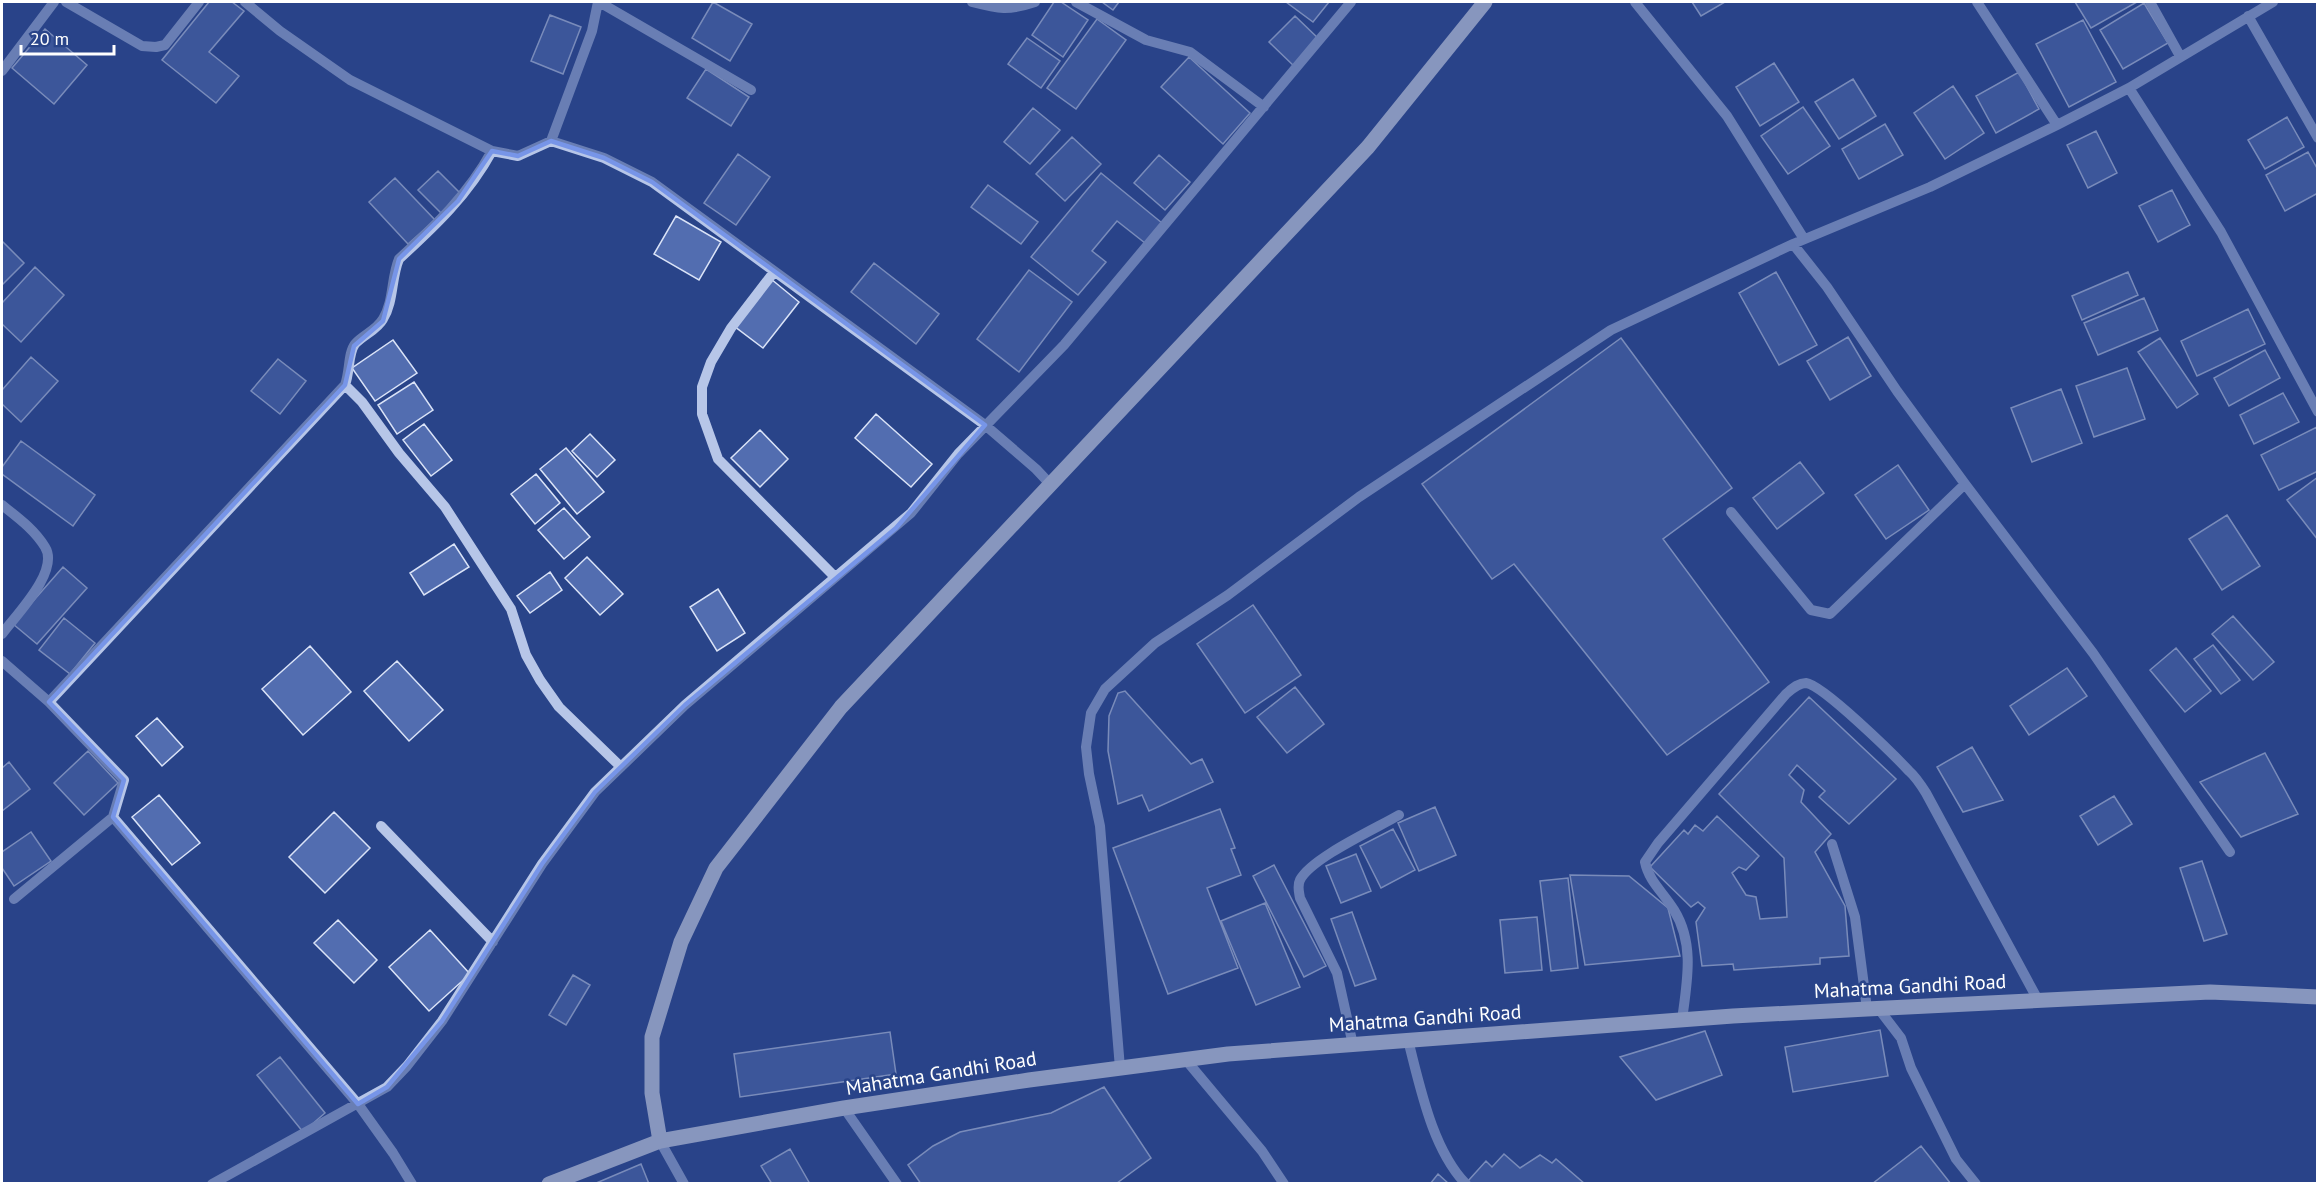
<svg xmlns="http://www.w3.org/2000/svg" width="2319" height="1185" font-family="'PT Sans',sans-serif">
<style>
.building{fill:#526db0;stroke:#dae3f7;stroke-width:1.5}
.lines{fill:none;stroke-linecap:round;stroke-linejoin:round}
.minor{stroke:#b7c6e8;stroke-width:10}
.major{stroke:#f9fafe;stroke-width:15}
.marked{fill:none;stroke:#7795e8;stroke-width:4.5;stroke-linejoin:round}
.labels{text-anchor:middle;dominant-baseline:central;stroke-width:5;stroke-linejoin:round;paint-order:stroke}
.street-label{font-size:20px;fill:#fff;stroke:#294489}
</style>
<rect width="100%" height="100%" fill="#294489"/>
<path class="building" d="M209 2H232L244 11 209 52 239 76 216 103 162 60Z
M713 2 752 24 730 61 692 38Z
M1054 2H1061L1088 20 1063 57 1032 35Z
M1102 2H1119L1113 10Z
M1286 2H1329L1313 22Z
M1692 2H1725L1701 16Z
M2075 2H2137L2091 28Z
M2144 3 2168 43 2123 69 2100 30Z
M550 15 581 27 563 74 531 61Z
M1295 16 1322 42 1296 68 1269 42Z
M1097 19 1126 40 1076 109 1047 88Z
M2083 20 2116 82 2069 107 2036 44Z
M45 29 87 65 54 104 12 68Z
M1027 38 1060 61 1041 88 1008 64Z
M1189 57 1250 113 1223 144 1161 87Z
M1774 63 1799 102 1760 126 1736 87Z
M706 69 749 97 731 126 687 98Z
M2019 72 2039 109 1996 133 1976 96Z
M1853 79 1876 116 1839 139 1815 102Z
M1953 86 1984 133 1945 159 1914 113Z
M1803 107 1830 146 1788 174 1761 136Z
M1033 108 1060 130 1030 164 1004 142Z
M2287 117 2304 147 2265 169 2248 140Z
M1885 124 1903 155 1859 179 1842 149Z
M2096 131 2117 173 2088 188 2067 145Z
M1072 137 1101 164 1065 201 1036 174Z
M2308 152 2318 170V193L2285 211 2266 175Z
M738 154 770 177 736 225 704 203Z
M1159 155 1190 182 1165 210 1134 183Z
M438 171 462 195 442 214 418 190Z
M1101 173 1162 223 1145 243 1117 221 1092 251 1106 262 1078 295 1031 257Z
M395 178 435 220 408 244 369 202Z
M988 185 1038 222 1021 244 971 207Z
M2172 190 2190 225 2158 242 2139 206Z
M676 216 721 242 699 280 654 254Z
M2 241 24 263 2 285Z
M874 263 939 314 916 344 851 292Z
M35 267 64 295 21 342 2 324V303Z
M1029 270 1072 302 1019 372 977 339Z
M1776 272 1817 345 1779 365 1739 293Z
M2128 272 2138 295 2082 320 2072 296Z
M771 279 799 302 763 348 734 326Z
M2144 298 2158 330 2098 355 2084 323Z
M2248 309 2265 344 2197 376 2181 341Z
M1848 337 1871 376 1830 400 1807 361Z
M1621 338 1732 488 1663 539 1769 682 1667 755 1514 564 1492 579 1422 484Z
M2160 338 2198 394 2177 408 2138 352Z
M393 340 417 373 375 401 352 368Z
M2265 350 2280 378 2229 406 2214 378Z
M31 357 58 381 21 422 2 404V390Z
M278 359 306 381 280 414 251 391Z
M2127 368 2145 419 2094 437 2076 386Z
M414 382 433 410 397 434 378 405Z
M2061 389 2082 443 2032 462 2011 408Z
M2283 393 2299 422 2254 444 2240 415Z
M876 414 932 464 911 487 855 438Z
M424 424 452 460 431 476 403 440Z
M2317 427 2318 471 2279 490 2261 455Z
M760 430 788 459 760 487 731 458Z
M590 434 615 460 597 477 572 451Z
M21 441 95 495 73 526 2 474V467Z
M566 448 604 492 577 514 540 469Z
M1800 462 1824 493 1777 529 1753 498Z
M1898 465 1929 510 1886 539 1855 495Z
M536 474 560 503 535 524 511 494Z
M2318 477V540L2287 500Z
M564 508 590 537 564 559 538 530Z
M2227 515 2260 566 2222 590 2189 539Z
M454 544 469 567 424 595 410 573Z
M587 557 623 594 600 615 565 578Z
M63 567 87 588 37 644 13 624Z
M550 572 562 590 530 613 517 596Z
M718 589 745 633 717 651 690 607Z
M1253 605 1301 675 1245 713 1197 644Z
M2233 616 2274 662 2253 680 2212 634Z
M64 618 95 643 70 674 39 650Z
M2213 645 2240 680 2221 694 2194 659Z
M310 646 351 692 303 735 262 689Z
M2176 648 2211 691 2185 712 2150 670Z
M397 661 443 710 409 741 364 691Z
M2067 668 2087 696 2029 735 2010 706Z
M1295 687 1324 724 1287 753 1257 717Z
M1125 691 1191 764 1202 759 1213 782 1149 811 1142 795 1118 804 1108 751 1109 716 1118 693Z
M1809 697 1896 779 1849 824 1819 797 1825 791 1797 765 1789 775 1804 790 1801 802 1831 834 1815 852 1845 906 1849 956 1820 958V964L1734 970 1733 964 1702 966 1696 922 1705 908 1698 902 1691 907 1650 867 1684 830 1688 834 1695 825 1703 831 1717 816 1759 856 1746 870 1739 867 1732 873 1746 895 1756 897 1760 919 1787 917 1784 858 1719 794Z
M157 718 183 747 162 766 136 736Z
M1972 747 2003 800 1963 812 1937 767Z
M88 751 118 783 84 815 54 783Z
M2265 753 2298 814 2241 837 2200 782Z
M9 762 30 789 2 811V768Z
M159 795 200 843 172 865 132 817Z
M2114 796 2132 824 2098 845 2080 816Z
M1435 807 1456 855 1419 871 1398 823Z
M1220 809 1235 848 1231 849 1241 875 1207 888 1238 968 1168 994 1113 848Z
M334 812 370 848 325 893 289 857Z
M1393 829 1415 870 1381 888 1360 846Z
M31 832 51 861 14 886 2 868V852Z
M1356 854 1371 891 1341 903 1326 866Z
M2202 861 2227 934 2204 941 2180 868Z
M1274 865 1326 966 1304 977 1253 876Z
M1570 875 1629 876 1668 908 1680 956 1585 965Z
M1568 878 1578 968 1551 971 1540 881Z
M1265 903 1300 987 1256 1005 1221 921Z
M1352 912 1376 979 1355 986 1331 919Z
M1537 917 1542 970 1505 973 1500 920Z
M338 920 377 960 354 983 314 943Z
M430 930 470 974 429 1011 389 967Z
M573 975 590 985 566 1025 549 1015Z
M1880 1030 1888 1076 1793 1092 1785 1047Z
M1705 1031 1722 1075 1656 1100 1620 1057Z
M890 1032 896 1074 740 1097 734 1054Z
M280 1057 325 1113 303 1132 257 1075Z
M1104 1087 1151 1158 1117 1183 921 1184 908 1165 933 1146 960 1132 1051 1113Z
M1921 1146 1951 1184H1872Z
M790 1149 810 1184H772L761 1166Z
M1504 1154 1520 1168 1540 1155 1552 1163 1556 1159 1585 1184H1471L1468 1181 1486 1161 1492 1167Z
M641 1164 649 1184H594Z
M1438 1174 1449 1184H1430Z"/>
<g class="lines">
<path class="minor" d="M66 2 142 46 156 47 165 45 199 2
M245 2 280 31 350 80 492 151 518 156 551 141 604 158 652 182 985 425 1036 469 1051 485
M599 2 751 90
M972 2C999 9 1008 11 1035 2
M1076 2 1146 40 1190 52 1264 107
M1635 2 1727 116 1804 239
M1977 2 2057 125
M2150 2 2180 56
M2248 16 2318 138
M2 71 54 2
M2129 88 2221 232 2318 412
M551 141 592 31 598 2
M492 151C468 195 435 226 399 259 391 278 394 301 383 319 377 330 363 335 355 344 348 353 350 372 345 385L362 402 399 453 445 507 511 609 526 655 540 680 559 707 621 767
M1793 244 1827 287 1897 391 1965 484 2093 653 2230 852
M774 272 731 328 711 362 702 387V414L718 459 835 577
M2 505C17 517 34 529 45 547 60 571 16 615 2 634
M1731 512 1811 610 1830 614 1965 484
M2 661 49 702 124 780 113 817 14 899
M49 702 345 385
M113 817 358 1104 393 1153 412 1184
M381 826 493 942
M1832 844 1855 917 1867 1009
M1878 1008 1901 1038 1911 1068 1956 1159 1976 1184
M1682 1020C1687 982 1695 944 1674 910 1664 893 1649 882 1645 862L1658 843 1786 694C1792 689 1798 683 1806 683 1823 685 1894 755 1909 771 1916 777 1921 785 1926 793L2038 1000
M1408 1040C1420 1086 1432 1149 1466 1184
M1353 1045 1337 973 1300 898C1299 892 1297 886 1300 880 1311 858 1377 828 1399 815
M1186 1060 1262 1151 1284 1184
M1120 1068 1100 826 1089 774 1086 747 1091 713 1105 689 1155 643 1228 595 1359 497 1611 330 1793 244 1930 187 2057 125 2129 88 2273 2
M844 1108 897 1184
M660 1141 684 1184
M212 1184 387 1087 407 1066 442 1021 542 864 595 792 685 705 911 513 958 454 1064 345 1351 2"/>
<path class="major" d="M660 1141 652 1093V1037L681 942 716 868 841 707 1368 147 1485 2
M549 1184 660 1141 844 1108 1029 1080 1228 1054 1733 1016 1867 1009 2210 992 2318 997"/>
</g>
<path d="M0 0H2319V1185H0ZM551 141 604 158 652 182 985 425 896 528 685 705 595 792 542 864 442 1021 387 1087 358 1104 113 817 124 780 49 702 345 385 354 346 383 321 399 259 458 201 492 151 518 156Z" fill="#294489" fill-opacity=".55" fill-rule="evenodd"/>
<path class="marked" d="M551 141 604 158 652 182 985 425 896 528 685 705 595 792 542 864 442 1021 387 1087 358 1104 113 817 124 780 49 702 345 385 354 346 383 321 399 259 458 201 492 151 518 156Z"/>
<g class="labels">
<g class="street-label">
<text transform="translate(1910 986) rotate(-3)">Mahatma Gandhi Road</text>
<text transform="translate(1425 1018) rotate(-4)">Mahatma Gandhi Road</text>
<text transform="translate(941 1073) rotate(-9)">Mahatma Gandhi Road</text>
</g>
</g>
<rect width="2319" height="1185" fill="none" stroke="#ffffff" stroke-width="6"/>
<path d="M21 45v9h93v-9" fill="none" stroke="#ffffff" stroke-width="3"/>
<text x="30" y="45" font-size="18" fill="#ffffff" stroke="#294489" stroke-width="4.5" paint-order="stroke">20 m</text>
</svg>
